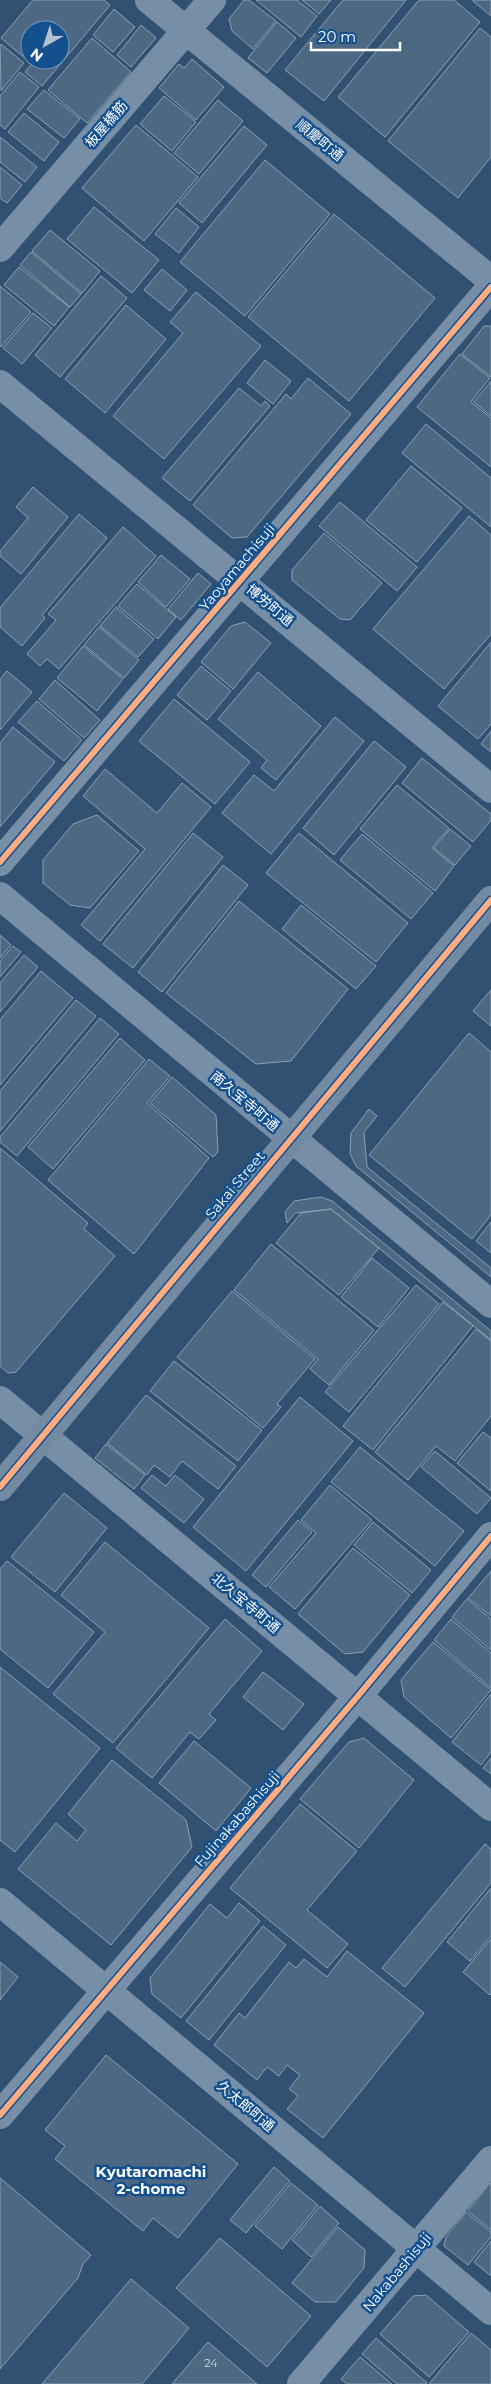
<svg xmlns="http://www.w3.org/2000/svg" width="491" height="2384" font-family="Montserrat,'Noto Sans JP',sans-serif">
<style>
.building{fill:#4d6882;stroke:#8ca0b4;fill-rule:evenodd}
.lines{fill:none;stroke-linecap:round;stroke-linejoin:round}
.minor{stroke:#778fa6;stroke-width:28}
.secondary{stroke:#738ba2;stroke-width:28}
.cycleway-casing{stroke:#14508e;stroke-width:9}
.cycleway{stroke:#ffac80;stroke-width:6}
.labels{text-anchor:middle;dominant-baseline:central;stroke-width:5;stroke-linejoin:round;paint-order:stroke}
.number-label{font-size:11px;fill:#d2d9e0}
.street-label{font-size:14px;fill:#fff;stroke:#14508e}
.neighbourhood-label{font-size:15px;font-weight:bold;fill:#fff;stroke:#14508e}
</style>
<rect width="100%" height="100%" fill="#305172"/>
<path class="building" d="M33 0H104L110 5 42 86 25 72 32 64 1 38ZM30 30H60V60H30Z
M244 0H249L276 21 253 49 232 31 229 19Z
M256 0H297L317 16 301 37Z
M302 0H331L319 14Z
M343 0H406L324 101 285 70Z
M419 0H454L480 22 385 137 338 97Z
M491 0V16L473 1V0Z
M114 9 135 27 113 52 93 35Z
M277 22 296 38 267 73 248 58Z
M141 25 156 38 131 67 117 55Z
M480 28 491 37V157L458 198 388 141Z
M92 38 131 72 87 123 48 90Z
M1 44 24 63 1 91 0 46Z
M192 59 224 87 196 120 159 88 179 64 184 68Z
M20 72 39 87 5 129 0 125V96Z
M44 90 80 119 64 138 27 109Z
M164 96 196 122 172 151 140 124Z
M218 100 243 121 199 174 174 153Z
M24 113 59 142 44 161 8 132Z
M136 125 198 177 144 241 82 188Z
M244 126 267 145 202 223 179 203Z
M0 137 37 167 25 182 0 162Z
M265 160 330 214 245 316 180 262Z
M0 167 22 185 7 203 0 198Z
M94 207 159 260 132 293 67 239Z
M176 208 199 227 179 253 155 234Z
M334 214 435 298 349 401 248 317Z
M50 230 100 271 82 293 32 251Z
M31 252 81 294 70 307 20 265Z
M19 267 69 307 54 326 4 285Z
M162 269 187 290 170 311 144 290Z
M101 276 127 298 60 377 35 355Z
M0 286 31 312 1 347 0 346Z
M196 292 261 346 164 459 113 416 183 333 170 322Z
M126 305 166 339 105 413 65 379Z
M33 313 52 328 22 364 3 348Z
M484 326H491V377L462 354Z
M460 354 490 378 471 402 491 418V467L417 407Z
M265 360 291 381 273 404 247 383Z
M308 378 351 414 247 537 232 538 193 505 286 394 291 399Z
M491 381V416L474 402Z
M239 388 261 406 265 401 270 406 190 501 162 478Z
M426 424 491 478V527L402 453Z
M411 466 462 508 417 562 366 520Z
M33 487 68 517 21 574 0 556V551L28 518 16 507Z
M340 502 417 567 397 591 319 526Z
M79 514 107 538 42 615 45 618 22 646 0 627V608Z
M469 516 491 535V634L444 689 373 629Z
M123 527 156 556 59 669 47 659 40 666 27 654 56 620 48 614Z
M324 533 382 583 350 620 340 619 292 580V570Z
M161 555 190 579 166 607 138 582Z
M198 573 211 584 181 620 168 609Z
M137 584 176 617 158 639 118 606Z
M116 607 154 639 138 657 100 626Z
M245 622 271 643 233 689 201 662 231 626Z
M99 627 139 660 124 678 84 645Z
M491 642V724L478 739 438 706Z
M83 646 123 679 97 711 57 678Z
M201 666 231 691 207 720 177 695Z
M7 671 32 692 0 730V679Z
M258 672 321 726 276 780 261 768 267 760 218 719Z
M55 680 100 720 84 738 39 699Z
M174 699 250 762 215 804 139 741Z
M37 701 82 740 64 761 18 722Z
M335 717 364 741 271 854 222 813 254 775 274 791Z
M13 727 55 762 0 827V743Z
M491 731V752L481 744Z
M374 741 406 767 334 855 303 828Z
M422 758 491 814V820L473 842 402 783Z
M105 769 157 813 182 783 211 807 100 941 81 925 145 849 83 796Z
M397 785 449 828 432 848 454 866 435 891 360 829Z
M97 815 139 851 90 908 70 905 43 883V860L73 824Z
M450 829 471 846 455 865 434 848Z
M193 833 223 857 133 968 103 944Z
M299 833 408 923 376 962 266 873Z
M362 834 433 893 411 919 340 860Z
M223 865 248 885 162 992 138 972Z
M239 901 348 989 291 1061 256 1064 166 993Z
M301 905 376 966 356 989 282 929Z
M0 935 11 945 0 958Z
M13 946 21 952 0 977V961Z
M24 955 38 967 0 1012V983Z
M41 971 73 998 0 1085V1020Z
M491 990V1026L473 1011Z
M76 1000 96 1016 0 1131V1091Z
M100 1018 119 1034 17 1156 0 1142V1137Z
M469 1033 491 1052V1215L472 1239 369 1155Z
M120 1038 145 1060 53 1169 28 1147Z
M149 1059 170 1076 147 1103 209 1158 134 1254 48 1180Z
M172 1077 216 1115 218 1152 213 1157 150 1103Z
M369 1109 377 1116 364 1132 367 1167 491 1268V1277L356 1166 350 1154 351 1133Z
M0 1148 88 1223 84 1229 115 1256 16 1372 8 1373 0 1366Z
M321 1197 332 1201 491 1331V1340L331 1209 295 1213 287 1223 285 1212 294 1201Z
M331 1209 379 1248 339 1295 276 1243 301 1213Z
M491 1222V1253L476 1241Z
M271 1244 374 1330 329 1385 310 1369 318 1359 234 1290Z
M372 1258 409 1288 378 1327 341 1297Z
M416 1285 439 1304 349 1412 325 1392Z
M232 1291 315 1359 277 1404 281 1407 263 1428 177 1357Z
M443 1302 473 1326 373 1450 343 1426Z
M476 1329 491 1341V1416L455 1461 436 1446 408 1480 375 1452Z
M174 1361 262 1430 238 1461 150 1391Z
M146 1395 236 1466 218 1489 182 1461 170 1477 154 1465 147 1475 107 1443Z
M300 1397 353 1441 246 1571 193 1527Z
M483 1432 491 1438V1491L457 1463Z
M106 1444 145 1475 134 1489 95 1458Z
M360 1447 464 1531 435 1566 331 1482Z
M435 1451 491 1498 477 1514 421 1467Z
M152 1475 166 1486 175 1475 204 1499 184 1523 141 1488Z
M330 1485 372 1520 295 1609 269 1587 316 1533 301 1520Z
M64 1493 107 1528 55 1592 11 1557Z
M298 1520 312 1532 266 1587 252 1575Z
M373 1522 431 1570 412 1593 354 1545Z
M105 1542 209 1628 113 1743 53 1694 105 1632 61 1595Z
M353 1548 410 1595 363 1652 345 1654 298 1614Z
M7 1561 94 1632 48 1688 0 1649V1569Z
M491 1571V1616L468 1598Z
M467 1599 491 1619V1650L452 1617Z
M225 1619 262 1651 209 1714 216 1720 199 1739 190 1732 152 1778 116 1748Z
M451 1619 491 1653V1688L434 1640Z
M433 1642 491 1690 451 1738 404 1697 401 1680Z
M0 1667 100 1748 15 1852 0 1840Z
M263 1672 304 1704 283 1730 243 1697Z
M491 1694V1752L481 1765 452 1742Z
M364 1738 414 1780 359 1848 300 1799 349 1742Z
M194 1741 251 1788 216 1831 159 1783Z
M491 1758V1774L483 1768Z
M112 1760 186 1820 192 1847 111 1945 18 1869 56 1823 77 1841 86 1830 68 1814Z
M300 1804 357 1851 307 1910 348 1944 327 1968 230 1888Z
M485 1844 491 1849V1883L405 1987 382 1968Z
M491 1888V1936L470 1961 447 1942Z
M239 1903 260 1921 181 2018 152 1994 150 1978 210 1904 227 1918Z
M263 1926 286 1945 209 2040 186 2021Z
M491 1939V1994L490 1995 463 1972Z
M347 1951 424 2013 323 2138 287 2109 298 2096 289 2089 300 2075 287 2065 279 2076 267 2067 257 2080 214 2045 239 2013 245 2018 289 1962 296 1968 304 1959 327 1977Z
M0 1962 18 1977 0 2000Z
M106 2055 238 2164 178 2238 153 2218 143 2231 55 2159 65 2146 45 2130Z
M274 2167 290 2181 246 2233 230 2220Z
M0 2178 91 2255 83 2264 78 2278 0 2369Z
M291 2183 318 2205 282 2249 255 2226Z
M490 2183 491 2184V2230L468 2211Z
M320 2206 339 2223 311 2257 292 2240Z
M466 2212 491 2232V2237L468 2265 444 2246 446 2237Z
M338 2227 365 2250 364 2268 336 2302H315L292 2283Z
M220 2238 311 2316 267 2367 176 2288Z
M491 2241V2276L474 2262Z
M131 2279 189 2328 142 2384H42Z
M426 2295 469 2332 429 2377 380 2334 413 2296Z
M471 2333 491 2350V2384H429Z
M376 2338 427 2383 426 2384H397L362 2354Z
M208 2342 257 2384H172Z
M360 2357 392 2384H347L341 2379Z"/>
<g class="lines">
<path class="minor" d="M149 0 491 280
M0 248 212 0
M0 384 491 789
M0 862 491 287
M0 896 491 1304
M0 1400 491 1807
M0 1902 491 2311
M0 2115 358 1696 491 1536
M301 2384 491 2160"/>
<path class="secondary" d="M0 1487 491 900"/>
<g class="cycleway-casing">
<path id="cycleway" d="M0 862 491 287
M0 1487 491 900
M0 2115 358 1696 491 1536"/>
</g>
<use href="#cycleway" class="cycleway"/>
</g>
<g class="labels">
<g class="number-label">
<text x="211" y="2363">24</text>
</g>
<g class="street-label">
<text transform="translate(106 124) rotate(-49)">板屋橋筋</text>
<text transform="translate(320 140) rotate(39)">順慶町通</text>
<text transform="translate(237 567) rotate(-50)">Yaoyamachisuji</text>
<text transform="translate(270 605) rotate(40)">博労町通</text>
<text transform="translate(245 1101) rotate(40)">南久宝寺町通</text>
<text transform="translate(235 1185) rotate(-50)">Sakai Street</text>
<text transform="translate(246 1603) rotate(40)">北久宝寺町通</text>
<text transform="translate(237 1819) rotate(-49)">Fujinakabashisuji</text>
<text transform="translate(246 2106) rotate(40)">久太郎町通</text>
<text transform="translate(397 2272) rotate(-50)">Nakabashisuji</text>
</g>
<g class="neighbourhood-label">
<text x="151" y="2171">Kyutaromachi<tspan x="151" dy="17">2-chome</tspan></text>
</g>
</g>
<g transform="translate(45 45) rotate(219)"><circle r="24" fill="#14508e" stroke="#7296bb"/>
<path d="M0-4L9 19L0 12L-9 19Z" fill="#b7c2ce"/>
<text y="-8" font-size="14" font-weight="bold" text-anchor="middle" fill="#ffffff">N</text>
</g>
<path d="M311 42v8h89v-8" fill="none" stroke="#ffffff" stroke-width="2.5"/>
<text x="318" y="42" font-size="15" fill="#ffffff" stroke="#14508e" stroke-width="4" paint-order="stroke">20 m</text>
</svg>
